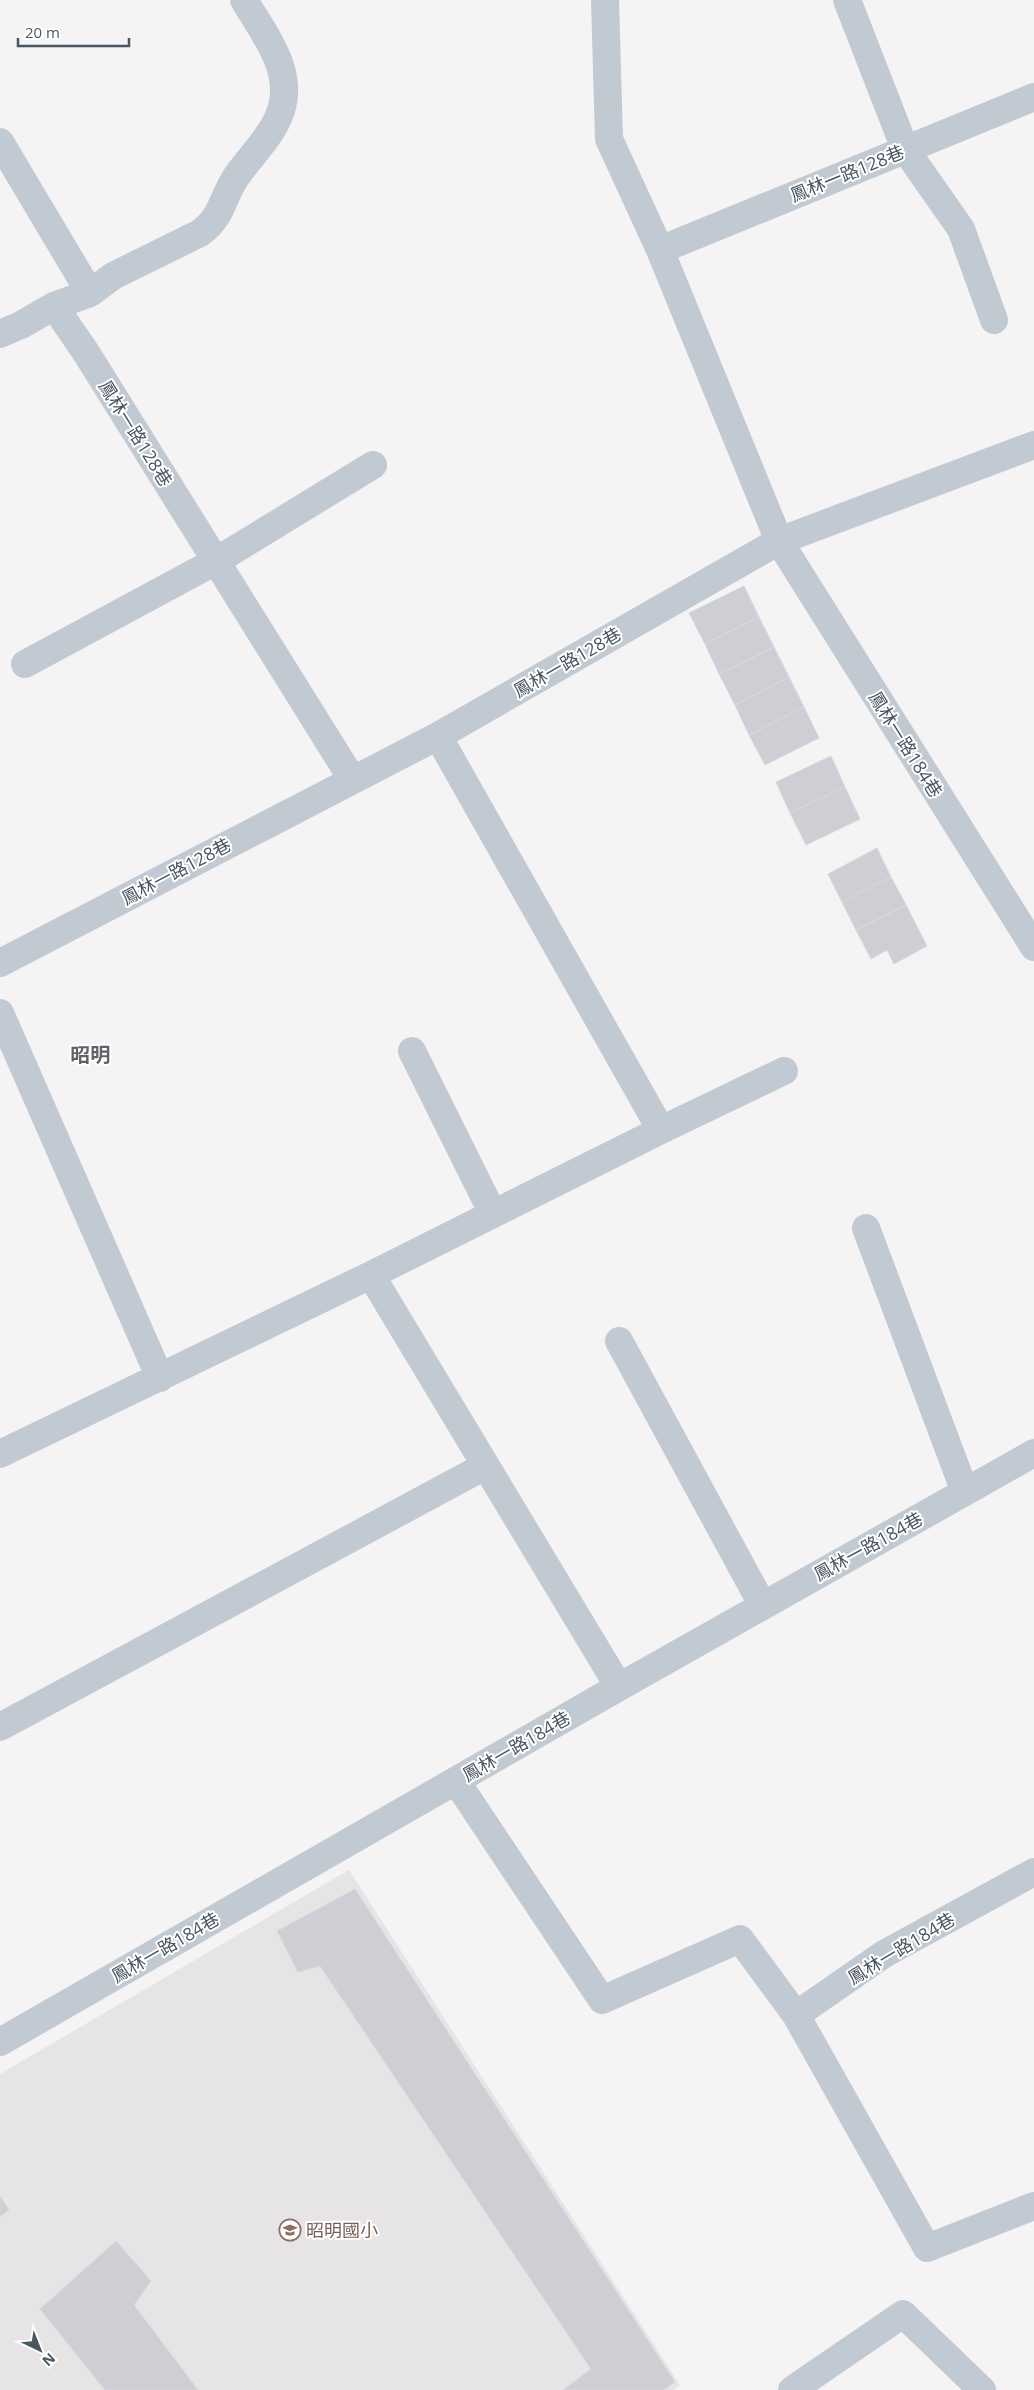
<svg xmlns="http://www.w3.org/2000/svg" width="1034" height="2390" font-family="'Open Sans','Noto Sans TC',sans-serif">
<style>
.education{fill:#e6e4e5}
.building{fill:#cdcfd5;stroke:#d7d9de}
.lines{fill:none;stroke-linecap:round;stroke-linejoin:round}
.minor{stroke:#c1cad2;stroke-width:28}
.labels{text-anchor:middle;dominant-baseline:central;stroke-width:4;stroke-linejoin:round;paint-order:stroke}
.street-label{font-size:18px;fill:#4a5661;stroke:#fff}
.education-label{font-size:18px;fill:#785e54;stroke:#fff;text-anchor:start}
.quarter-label{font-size:20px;font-weight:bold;fill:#5f6368;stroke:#fff}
</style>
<rect width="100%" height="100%" fill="#f5f3f3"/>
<path class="education" d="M349 1870 680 2385 674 2390H0V2074Z"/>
<path class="building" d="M744 586 759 617 705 644 689 613Z
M759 617 774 647 719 674 705 644Z
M774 647 789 677 735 705 719 674Z
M789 677 804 707 749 735 735 705Z
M804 707 819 738 765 765 749 735Z
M831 756 845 787 790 813 776 782Z
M845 787 860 819 806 845 790 813Z
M877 848 891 877 842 902 828 874Z
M891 877 906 905 856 930 842 902Z
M906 905 927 946 894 964 887 950 871 959 856 930Z
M355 1889 675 2382 664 2390H563L591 2369 320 1966 298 1972 277 1931Z
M0 2196 9 2210 0 2216Z
M116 2241 151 2281 134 2305 198 2390H105L40 2309Z"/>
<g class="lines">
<path class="minor" d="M605 0 609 139 660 250 779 541 1034 947
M847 0 905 149 961 229 994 320
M0 142 90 293
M660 250 1034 97
M54 306 85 351 352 779
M0 334 21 325 54 306 90 293 113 276 200 233C222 218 222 198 236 177 249 158 269 139 278 118 298 74 265 36 244 0
M25 664 216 561 373 465
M438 736 661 1130
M0 963 438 736 779 541 1034 445
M0 1013 160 1378
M412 1051 493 1214
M866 1228 965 1492
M371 1275 619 1687
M619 1341 763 1606
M0 1454 371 1275 661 1130 784 1071
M0 1727 485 1466
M456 1781 602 2000 740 1939 796 2015 927 2248 1034 2206
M796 2015 884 1954 1034 1872
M0 2042 619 1687 1034 1453
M792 2390 903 2314 982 2390"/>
</g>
<defs>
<g id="school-ring" transform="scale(1.125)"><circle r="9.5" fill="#fff" stroke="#8d6e63" stroke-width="1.5"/><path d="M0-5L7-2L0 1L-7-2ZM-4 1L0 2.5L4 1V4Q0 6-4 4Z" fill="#8d6e63"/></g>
</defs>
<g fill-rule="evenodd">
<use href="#school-ring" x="290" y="2230"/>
</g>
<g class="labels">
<g class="street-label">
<text transform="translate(847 173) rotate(-22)">鳳林一路128巷</text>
<text transform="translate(136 433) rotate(58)">鳳林一路128巷</text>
<text transform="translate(567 662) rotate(-30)">鳳林一路128巷</text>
<text transform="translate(906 744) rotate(58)">鳳林一路184巷</text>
<text transform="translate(176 871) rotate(-28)">鳳林一路128巷</text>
<text transform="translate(868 1546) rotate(-29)">鳳林一路184巷</text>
<text transform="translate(516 1746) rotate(-30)">鳳林一路184巷</text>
<text transform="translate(165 1947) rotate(-30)">鳳林一路184巷</text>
<text transform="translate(901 1948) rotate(-31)">鳳林一路184巷</text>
</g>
<g class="education-label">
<text x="306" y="2230">昭明國小</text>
</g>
<g class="quarter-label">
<text x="90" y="1054">昭明</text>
</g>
</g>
<g transform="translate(40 2350) rotate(137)" stroke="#ffffff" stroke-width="4" paint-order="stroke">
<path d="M0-4L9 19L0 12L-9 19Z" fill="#4a5661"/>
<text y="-8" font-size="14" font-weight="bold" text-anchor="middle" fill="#4a5661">N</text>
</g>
<path d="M18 38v8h111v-8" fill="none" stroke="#4a5661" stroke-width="2.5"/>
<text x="25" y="38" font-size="15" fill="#4a5661" stroke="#ffffff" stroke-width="4" paint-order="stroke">20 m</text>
</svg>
